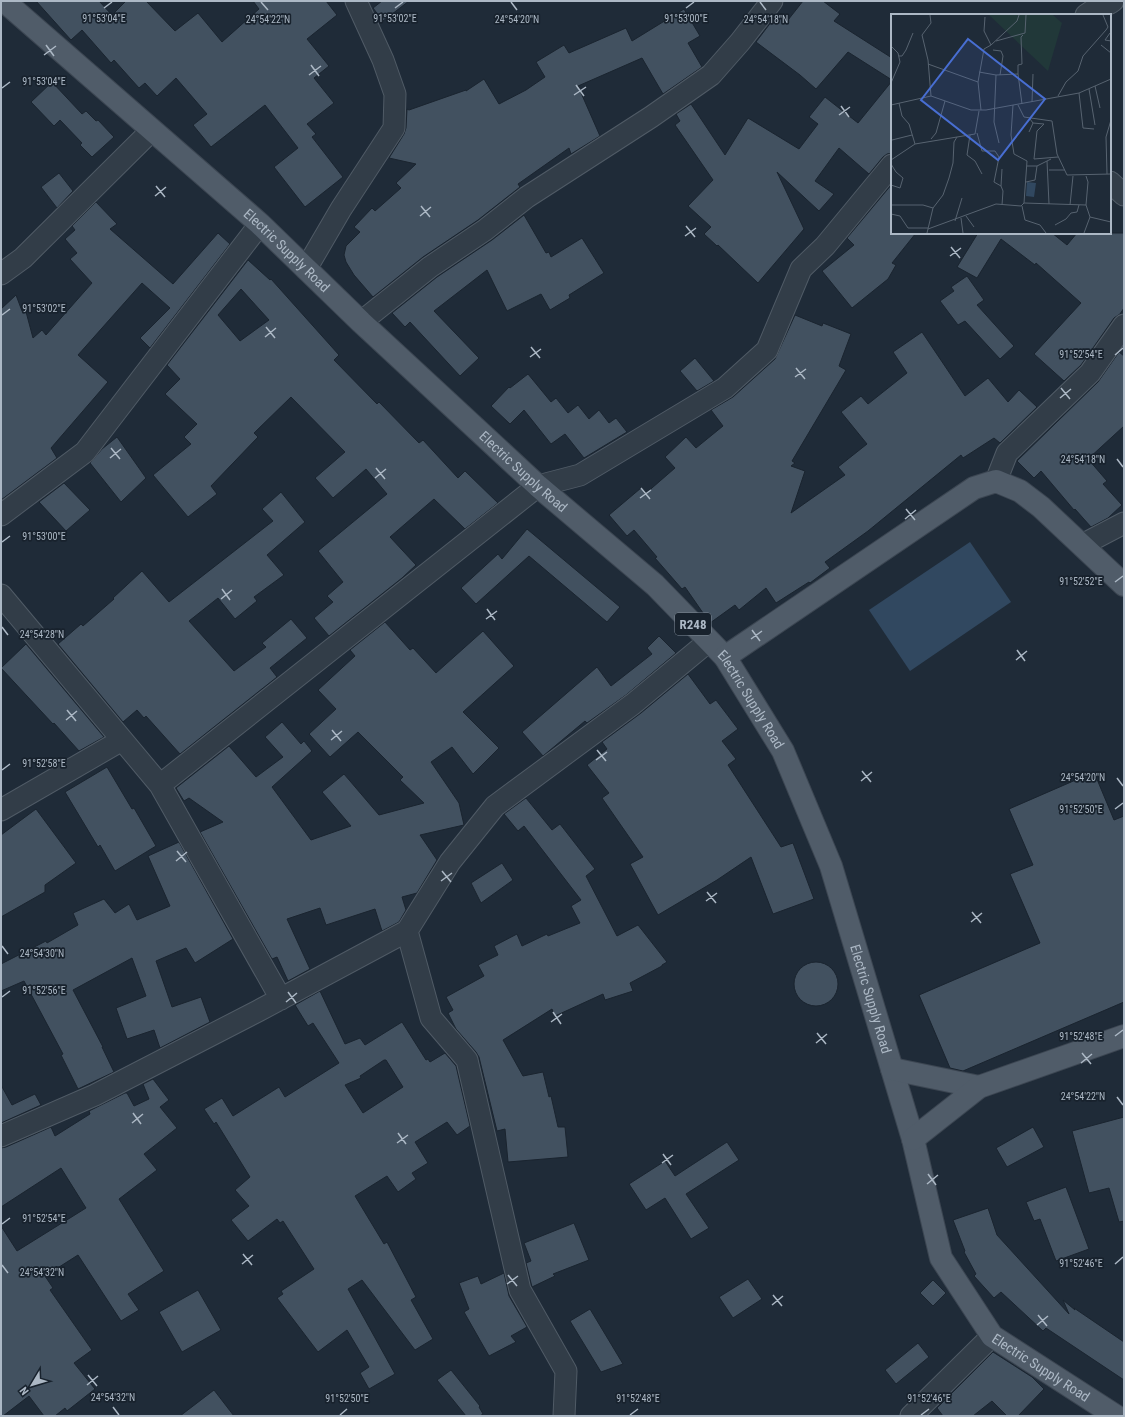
<svg xmlns="http://www.w3.org/2000/svg" width="1125" height="1417" font-family="'Roboto Condensed',sans-serif">
<style>
.water{fill:#314860}
.building{fill:#425160;stroke:#1a242f;fill-rule:evenodd}
.lines{fill:none;stroke-linecap:round;stroke-linejoin:round}
.minor-casing{stroke:#505b66;stroke-width:23}
.major-casing{stroke:#3c4652;stroke-width:24}
.minor{stroke:#323d48;stroke-width:21}
.major{stroke:#505c69;stroke-width:22}
.ticks{fill:none;stroke:#acb8c5;stroke-width:1.5}
.labels{text-anchor:middle;dominant-baseline:central;stroke-width:3.5;stroke-linejoin:round;paint-order:stroke}
.shield{fill:#18222d;stroke:#808b97;stroke-width:1}
.shield-label{font-size:13px;font-weight:bold;fill:#acb8c5}
.street-label{font-size:14px;fill:#acb8c5;stroke:#18222d}
.inset-road{fill:none;stroke:#576370;stroke-width:1}
.view{fill:#486ed2;fill-opacity:0.15;stroke:#486ed2;stroke-width:2}
.inset-edge{fill:none;stroke:#acb8c5;stroke-width:2}
.ticks-label{font-size:10px;text-anchor:middle;fill:#acb8c5;stroke:#18222d;stroke-width:3.5;stroke-linejoin:round;paint-order:stroke}
</style>
<rect width="100%" height="100%" fill="#1f2b38"/>
<path class="water" d="M970 542 1011 602 910 671 869 610Z"/>
<path class="building" d="M36 1H99L112 15 126 1H146L175 31 198 13 222 42 259 9 253 1H326L337 15 307 39 329 66 314 78 334 103 307 124 316 134 312 137 343 177 305 207 274 167 298 148 265 105 211 147 193 125 207 114 176 78 157 96 145 83 139 88 114 60 111 63 82 30 71 40Z
M382 1H409L383 21 373 8Z
M803 1H823L840 14 834 21 892 58V80L848 52 816 89 800 75 756 42 778 13 788 20Z
M684 9 700 36 688 43 702 67 663 94 642 58 578 86 600 136 571 154 569 148 518 184 520 187 478 220 423 257 373 297 354 275 346 262 344 255 346 246 360 232 354 227 372 208 375 211 401 188 396 183 416 164 389 158 404 134 406 128 407 109 409 110 466 90V91L484 79 499 104 526 90 545 77 536 62 564 45 569 53 626 28 632 41Z
M892 81V153L887 154 883 157 869 174 839 148 815 181 834 194 819 211 777 172 804 229 758 283 718 245 717 246 704 234 711 227 688 206 713 180 675 125 680 121 676 114 691 104 725 155 748 118 799 149 818 124 809 117 825 97 858 123Z
M52 82 82 114 86 111 96 121 98 120 114 137 92 157 80 145 82 143 60 120 54 126 31 102Z
M59 173 73 191 57 208 41 187Z
M892 184V233H916L892 263 896 265 888 279 852 308 822 271 854 245 847 238Z
M96 202 117 224 110 229 173 284 218 233 230 244 150 348 140 338 170 308 142 283 78 355 108 382 51 448 57 458 1 500V309L16 295 22 311 25 308 33 338 42 330 46 335 92 283 70 259 77 253 65 239 75 230 72 226Z
M524 215 546 253 549 252 551 257 582 238 604 273 569 295 570 298 550 310 541 294 507 311 487 270 434 311 479 358 460 376 410 322 405 327 392 313 437 277 492 240Z
M978 233H1052L1067 245 1077 233H1124V308L1120 314 1114 318 1081 365 1064 381 1034 354 1081 303 1036 263 1035 265 1001 239 977 278 957 267Z
M248 260 270 280 271 279 339 355 334 360 377 404 379 402 419 443 423 440 458 478 465 471 498 503 465 529 434 499 390 537 416 565 402 578 329 636 314 618 333 602 327 596 343 582 318 551 387 494 366 469 333 498 315 478 345 452 291 397 254 433 258 437 211 486 217 494 188 517 153 475 191 444 184 437 197 424 165 394 180 379 167 365ZM241 289 269 320 240 341 218 315Z
M967 276 984 300 977 305 1014 346 1000 359 965 321 958 325 940 301 954 291 951 287Z
M795 315 822 326 823 323 851 334 839 366 846 370 792 461 795 463 791 466 805 471 791 513 845 475 838 467 867 444 841 412 861 396 868 404 907 373 893 352 922 332 965 396 988 378 1008 402 1019 390 1037 407 1000 443 994 438 963 458 961 455 868 531 825 562 830 568 810 583 809 582 776 603 766 588 739 610 735 605 710 623 685 587 682 589 655 558 657 557 634 530 627 536 609 515 641 488 645 494 675 468 665 457 686 437 696 448 723 426 711 410 733 397 775 359Z
M1119 352 1124 356V426L1088 459 1107 481 1103 484 1122 505 1108 518 1091 527 1075 509 1074 510 1041 471 1034 478 1017 461 1098 382Z
M695 358 714 381 697 391 680 371Z
M528 374 551 402 556 398 568 413 578 405 589 419 599 410 609 423 616 418 627 432 584 458 565 434 551 444 524 410 510 424 491 406 509 387 510 388Z
M117 437 146 478 121 502 90 463 102 449Z
M64 483 90 510 66 531 39 502Z
M281 492 305 522 267 555 284 575 254 597 257 601 235 619 218 598 189 621 234 671 266 647 262 643 291 619 307 638 270 668 277 677 180 754 146 716 144 718 137 710 123 722 58 644 81 624 83 626 114 599 113 598 142 571 169 602 273 521 262 509Z
M527 529 620 607 607 622 529 556 476 604 461 588 498 554 502 559Z
M385 622 410 650 413 648 436 673 483 631 514 666 463 712 499 748 473 774 452 747 431 762 459 803 464 825 420 835 437 860 417 893 402 897 406 910 399 922 382 931 375 909 326 925 320 908 287 919 310 969 288 981 277 957 272 959 200 832 223 822 189 798 184 801 176 788 229 746 256 777 283 757 265 737 282 722 301 744 304 741 312 751 272 787 311 840 351 826 322 792 344 774 379 815 424 803 400 780 403 777 358 732 330 757 309 734 336 709 318 690 355 656 350 650Z
M659 636 676 653 626 695 587 723 585 721 543 756 522 732 597 667 611 686 652 654 647 648Z
M26 644 104 737 79 751 54 723 53 724 1 668Z
M688 674 710 704 716 700 738 729 722 741 736 759 728 765 781 847 793 843 814 899 773 914 751 857 717 880 658 915 630 864 643 857 602 798 609 793 587 765 607 749 602 742 641 713Z
M107 767 132 809 134 808 156 846 115 871 100 845 98 847 65 792Z
M1094 772 1114 820 1124 816V1002L963 1071 950 1068 919 995 1040 943 1010 874 1033 865 1009 809Z
M526 798 552 830 560 824 595 869 586 876 617 936 638 925 667 962 662 965V966L630 983 633 991 605 1000 603 994 555 1016 552 1009 503 1040 523 1076 543 1072 549 1097 551 1096 558 1127H565L568 1157 508 1162 505 1129 497 1131 479 1057 476 1052 456 1029 448 1013 453 1010 446 997 484 976 478 965 498 955 494 946 517 934 522 946 547 934 548 936 580 923 571 906 581 900 524 826 518 831 504 814Z
M36 809 76 863 45 885V892L1 917V835Z
M179 842 233 939 195 963 186 948 156 961 172 1007 201 997 210 1022 160 1048 154 1030 127 1039 116 1008 146 996 132 958 73 990 103 1047H102L114 1072 78 1089 61 1055 63 1054 24 981 1 991V964L46 941 47 943 78 925 73 913 104 899 115 913 129 904 137 920 170 906 148 856Z
M502 863 513 880 481 903 471 883Z
M794 984a22 22 0 1 1 44 0a22 22 0 1 1-44 0Z
M320 991 345 1044 360 1038 365 1045 402 1022 426 1060 428 1059 430 1062 445 1053 456 1066 470 1126 457 1135 447 1122 415 1142 428 1163 412 1173 416 1179 398 1192 387 1176 355 1196 384 1244 387 1242 416 1297 411 1300 433 1339 415 1350 362 1280 348 1289 395 1374 369 1389 360 1373 369 1367 347 1330 318 1352 277 1298 283 1294 281 1291 314 1269 283 1221 280 1223 277 1219 248 1241 231 1220 249 1206 235 1190 250 1177 216 1122 214 1124 204 1109 222 1098 233 1116 279 1087 285 1097 339 1063 313 1023 308 1026 295 1005ZM384 1060H386L403 1087 363 1113 345 1085 361 1078 360 1076Z
M153 1079 169 1100 160 1107 177 1128 144 1154 157 1170 119 1199 164 1271 128 1294 139 1310 121 1321 78 1255 45 1276 53 1288 50 1290 92 1350 74 1363 95 1389 67 1411 65 1408 55 1416H44L29 1396 3 1416H1V1226L17 1251 86 1208 61 1168 1 1207V1148L6 1147 51 1127 55 1136 90 1114 89 1111 125 1093H127L134 1106 149 1099 143 1084Z
M1 1085 12 1105 35 1094 41 1105 1 1123Z
M1124 1117V1221L1119 1222 1109 1188 1089 1193 1072 1131Z
M1033 1127 1044 1147 1007 1167 996 1148Z
M727 1142 739 1160 686 1194 709 1228 691 1239 665 1198 646 1210 629 1184 665 1161 675 1176Z
M1066 1187 1089 1249 1056 1261 1040 1219 1034 1221 1026 1202Z
M988 1208 997 1235 1069 1314 1063 1300 1075 1310 1074 1308 1124 1342V1380L1046 1328 1043 1331 1001 1292 994 1298 974 1276 976 1274 964 1252 965 1251 953 1220Z
M574 1223 589 1260 553 1274 555 1276 532 1287 526 1263 531 1261 524 1243Z
M504 1273 509 1296 527 1327 511 1336 516 1342 489 1356 464 1312 469 1309 459 1283 478 1276 481 1284Z
M748 1279 762 1299 733 1318 719 1297Z
M933 1280 946 1293 933 1306 920 1293Z
M198 1290 221 1330 182 1352 159 1312Z
M590 1309 623 1364 601 1372 570 1321Z
M918 1343 929 1357 896 1384 885 1370Z
M993 1352 1032 1377 1044 1389 1018 1416H1007L992 1401 973 1416H943L937 1408Z
M451 1370 480 1406 479 1407 483 1414 480 1416H466L437 1380Z
M214 1390 234 1416H180Z"/>
<g class="lines">
<g class="minor-casing">
<path id="minor" d="M1086 15 1095 9 1110 3 1113 1
M1110 182 1124 195
M306 269 341 209 394 128 395 94 383 60 356 1
M1 274 23 258 152 130
M361 322 430 267 485 230 527 197 651 117 711 75 740 42 772 1
M996 481 1007 453 1090 373 1124 325
M1 515 85 452 260 224
M1082 545 1124 523
M1 595 160 785
M1 810 122 740
M407 931 431 1018 467 1060 520 1290 566 1371 564 1416
M281 999 160 785 538 486 580 475 725 388 767 350 801 269 825 246 892 165
M1 1136 95 1095 258 1011 407 931 450 862 495 806 633 704 709 641
M911 1416 992 1336"/>
</g>
<g class="major-casing">
<g id="major">
<path id="s1" d="M4 1 260 224 361 322 538 486 655 585 725 657 783 751 831 866 913 1139 941 1258 992 1336 1116 1416"/>
<path d="M725 657 974 488 996 481 1020 491 1041 507 1124 585"/>
<path d="M892 1069 979 1087"/>
<path d="M913 1139 979 1087 1124 1036"/>
</g>
</g>
<use href="#minor" class="minor"/>
<use href="#major" class="major"/>
</g>
<path class="ticks" d="M261 2 268 10M511 2 517 10M760 2 766 10M104 8 112 2M395 8 403 2M686 8 694 2M46 45 54 56M44 55 56 46M311 65 319 76M309 75 321 66M576 85 584 96M2 88 10 82M574 95 586 87M841 106 849 117M839 115 850 107M156 186 165 197M155 196 166 187M421 206 430 217M420 216 431 207M686 226 695 237M685 236 696 228M951 247 960 258M950 256 961 248M2 315 10 309M266 327 275 338M265 337 276 328M531 347 540 358M1115 355 1123 348M530 357 541 349M796 368 805 379M795 377 806 369M1061 388 1070 399M1060 398 1071 389M111 448 120 459M110 458 121 449M1117 459 1123 467M376 468 385 479M375 478 386 469M641 488 650 499M640 498 651 490M906 509 915 520M905 519 916 510M2 542 10 536M1115 582 1123 576M222 589 230 600M221 599 232 590M487 609 495 620M486 619 497 611M2 627 8 635M752 630 760 641M751 639 762 631M1017 650 1025 661M1016 660 1027 651M67 710 76 721M66 720 77 711M332 730 341 741M331 740 342 731M597 750 606 761M596 760 607 752M2 770 10 764M862 771 871 782M1117 778 1123 786M861 781 872 772M1115 809 1123 803M177 851 186 862M176 861 187 852M442 871 451 882M441 881 452 873M707 892 716 903M706 901 717 893M972 912 981 923M971 922 982 913M2 946 8 954M288 992 296 1003M2 997 10 991M286 1002 297 993M553 1012 561 1024M551 1022 562 1014M817 1033 826 1044M1115 1036 1123 1030M816 1043 827 1034M1082 1053 1091 1064M1081 1063 1092 1054M1117 1097 1123 1105M133 1113 141 1124M132 1123 143 1114M398 1133 406 1144M397 1143 408 1135M663 1154 671 1165M662 1163 673 1155M928 1174 936 1185M927 1184 938 1175M2 1224 10 1218M243 1254 252 1265M242 1264 253 1255M1115 1264 1123 1257M2 1265 8 1273M508 1275 517 1286M507 1284 518 1276M773 1295 782 1306M772 1305 783 1296M1038 1315 1047 1326M1037 1325 1048 1316M88 1375 97 1386M87 1385 98 1376M113 1407 119 1415M340 1415 347 1409M630 1415 638 1409M921 1415 929 1409"/>
<g class="labels">
<rect class="shield" x="675" y="613" width="36" height="22" rx="3"/>
<g class="shield-label">
<text x="693" y="624">R248</text>
</g>
<g class="street-label">
<text stroke="none"><textPath href="#s1" startOffset="377">Electric Supply Road</textPath></text>
<text stroke="none"><textPath href="#s1" startOffset="701">Electric Supply Road</textPath></text>
<text stroke="none"><textPath href="#s1" startOffset="1025">Electric Supply Road</textPath></text>
<text stroke="none"><textPath href="#s1" startOffset="1349">Electric Supply Road</textPath></text>
<text stroke="none"><textPath href="#s1" startOffset="1769">Electric Supply Road</textPath></text>
</g>
</g>
<g transform="translate(891 14)">
<rect width="220" height="220" fill="#1f2b38"/>
<path d="M98 1H162L171 9 157 57Z" fill="#213839"/>
<path d="M136 168 145 169 143 183 135 182Z" fill="#314860"/>
<path class="inset-road" d="M39 1 40 9 31 21 37 46 40 82M219 19 214 26 220 27M105 27 134 19 135 1M100 31 126 7 128 1M210 31 220 39M0 32 7 39 9 48 0 69M102 36 110 37 112 42 109 61M8 42H11L15 36 22 19M37 50 87 68M88 58 105 61 103 108 108 129M127 60V51L131 50 130 23 132 21M105 61 127 60 131 90M204 72 209 94M198 75 204 111M188 79 192 114 203 115M167 82 175 68 187 57 192 42 215 16 217 13 212 1M141 88 142 60M8 89 11 102 18 110 24 130M0 91 40 82 80 96H95L188 79 220 65M122 91 120 121 123 140 136 147 133 189M127 91 133 103 161 107 166 140 176 161 220 160M90 96 87 68 93 35 100 31 93 17 94 3M142 109 153 110 146 117 143 145 167 143M138 118 142 109 139 105M86 119 91 137H104L108 143 103 168 110 172 112 177 111 191M79 121 76 141 84 147 91 160M40 125 45 119 54 87M1 126 21 121M0 146 24 130 84 120 88 97M0 150 5 158 12 164 9 174 0 171M136 152H146L156 147M158 156H174M216 160 215 123 220 106M135 168 144 166 146 152M110 172 111 155M158 190 156 147 160 145M0 191H32L42 194M179 191 182 162M131 192 134 206 149 211 155 219M0 200 9 202 17 214H37M75 202 83 213M199 203 220 208M70 204 72 219M64 207 71 184M164 211 175 205 180 199 186 198 188 191M37 215 105 190 130 192 133 189 195 191M36 219 42 194 52 181 58 164 62 149 63 128 66 123M193 219 199 203 195 191 197 168 195 162"/>
<path class="view" d="M77 25 154 85 107 146 30 86Z"/>
<rect width="220" height="220" class="inset-edge"/>
</g>
<g class="ticks-label">
<text x="104" y="22">91°53'04"E</text>
<text x="395" y="22">91°53'02"E</text>
<text x="686" y="22">91°53'00"E</text>
<text x="268" y="23">24°54'22"N</text>
<text x="517" y="23">24°54'20"N</text>
<text x="766" y="23">24°54'18"N</text>
<text x="44" y="85">91°53'04"E</text>
<text x="44" y="312">91°53'02"E</text>
<text x="1081" y="358">91°52'54"E</text>
<text x="1083" y="463">24°54'18"N</text>
<text x="44" y="540">91°53'00"E</text>
<text x="1081" y="585">91°52'52"E</text>
<text x="42" y="638">24°54'28"N</text>
<text x="44" y="767">91°52'58"E</text>
<text x="1083" y="781">24°54'20"N</text>
<text x="1081" y="813">91°52'50"E</text>
<text x="42" y="957">24°54'30"N</text>
<text x="44" y="994">91°52'56"E</text>
<text x="1081" y="1040">91°52'48"E</text>
<text x="1083" y="1100">24°54'22"N</text>
<text x="44" y="1222">91°52'54"E</text>
<text x="1081" y="1267">91°52'46"E</text>
<text x="42" y="1276">24°54'32"N</text>
<text x="113" y="1401">24°54'32"N</text>
<text x="347" y="1402">91°52'50"E</text>
<text x="638" y="1402">91°52'48"E</text>
<text x="929" y="1402">91°52'46"E</text>
</g>
<rect width="1125" height="1417" fill="none" stroke="#acb8c5" stroke-width="4"/>
<g transform="translate(32 1385) rotate(232)" stroke="#18222d" stroke-width="3" paint-order="stroke">
<path d="M0-3L7 15L0 10L-7 15Z" fill="#acb8c5"/>
<text y="-6" font-size="11" font-weight="bold" text-anchor="middle" fill="#acb8c5">N</text>
</g>
</svg>
